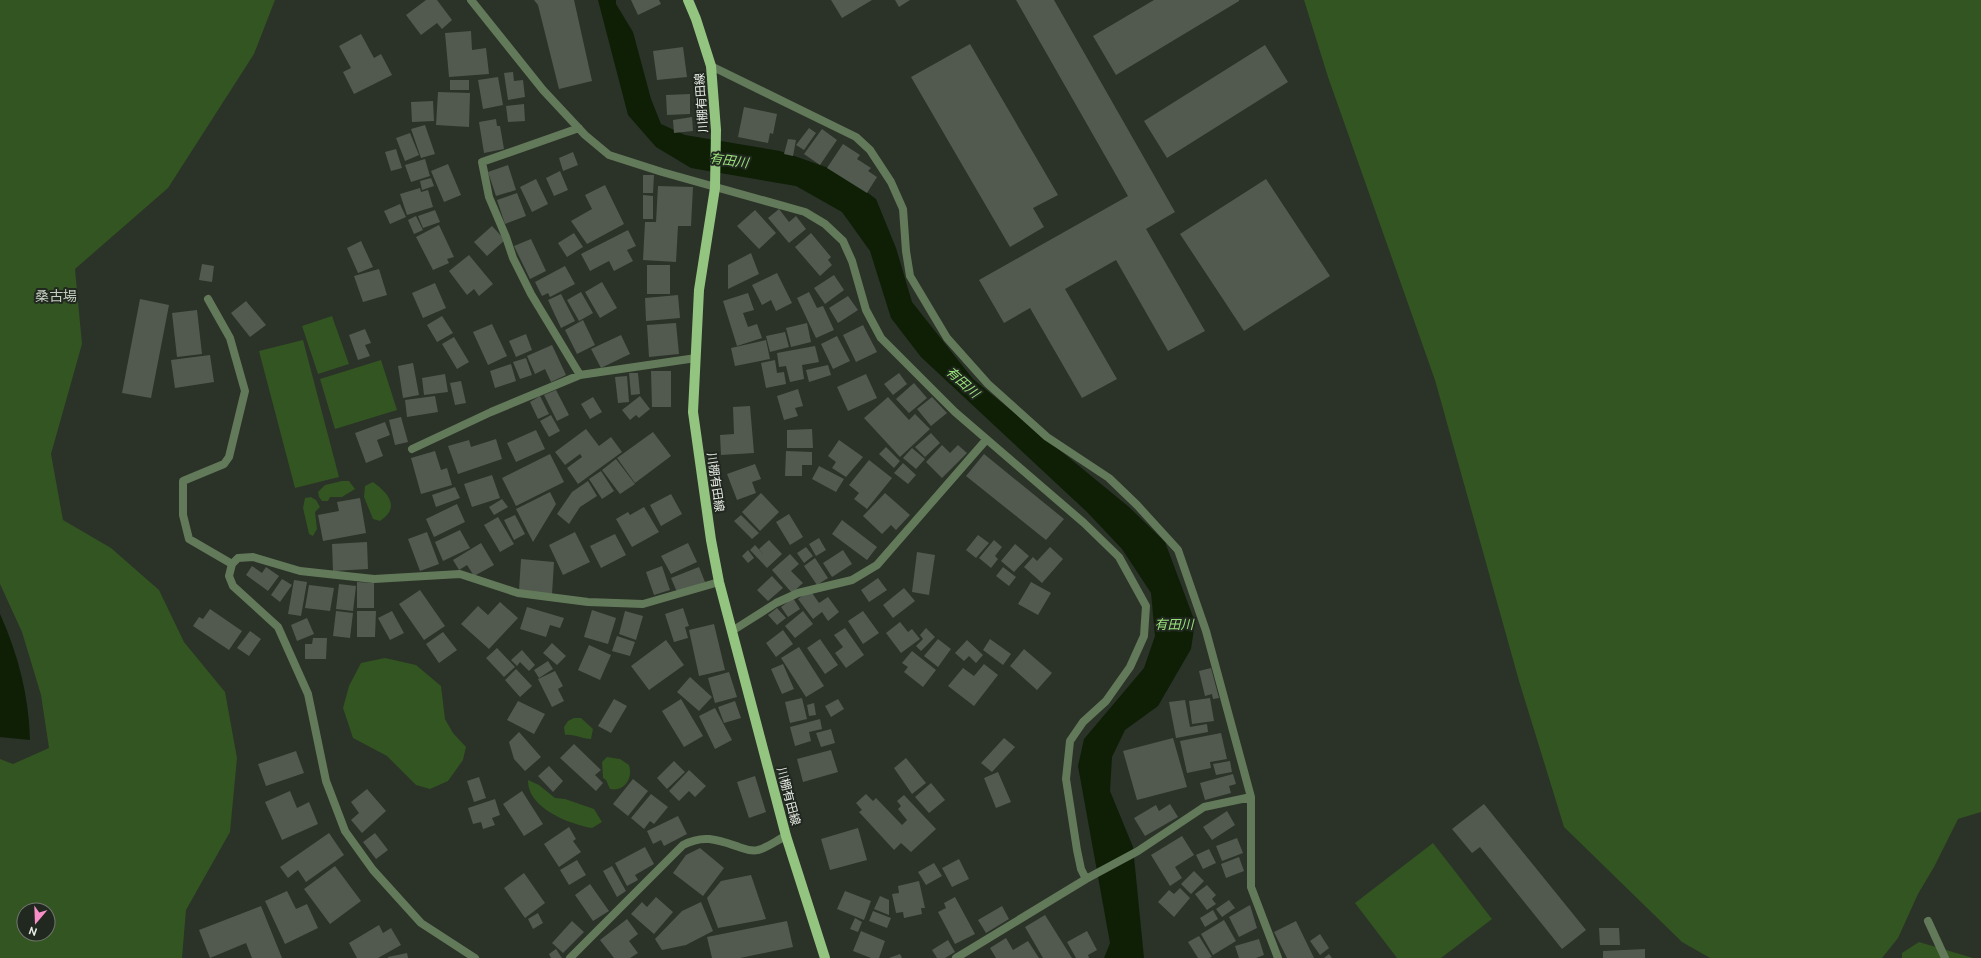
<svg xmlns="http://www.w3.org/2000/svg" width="1981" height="958" font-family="Ubuntu,'Noto Sans JP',sans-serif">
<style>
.green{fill:#325521;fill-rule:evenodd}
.water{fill:#0e1f06}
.building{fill:#525a4f}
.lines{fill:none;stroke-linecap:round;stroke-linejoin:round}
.minor{stroke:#637a5a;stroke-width:8}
.primary{stroke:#94c580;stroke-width:10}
.labels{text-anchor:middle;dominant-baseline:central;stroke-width:4;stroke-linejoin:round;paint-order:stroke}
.street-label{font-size:12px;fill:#e8ece6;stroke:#21281f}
.water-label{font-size:13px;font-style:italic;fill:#9ae37b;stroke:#21281f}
.quarter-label{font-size:14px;fill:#c4cdc1;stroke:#21281f}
</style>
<rect width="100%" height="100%" fill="#2b3228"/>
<path class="green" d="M0 0H275L254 54 168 188 75 269 82 344 51 454 63 520 111 548 159 590 184 642 225 692 237 758 230 832 186 910 182 958H0V759L13 764 49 748 41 695 22 632 0 584ZM24 910H48V934H24Z
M1304 0H1981V812L1958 819 1934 867 1918 894 1898 938 1882 958H1710L1682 942 1564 827 1519 681 1435 380 1328 77Z
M332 316 349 364 318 374 302 326Z
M303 340 339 477 295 488 259 351Z
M381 360 397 410 335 429 320 379Z
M342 481H349L355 489 342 497H330L328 501H322L319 497 318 492 325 485Z
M373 482C388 493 401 507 380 521L373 519 364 497 365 486Z
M311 497 316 500 320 507 315 512 317 529 313 536 309 534 303 508 305 498Z
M385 658 416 665 441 686 445 719 453 733 466 747 463 760 448 781 430 789 416 785 387 756 353 738 343 708 349 686 361 663Z
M574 718H581L593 729 591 739C581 739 575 734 565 735L564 727 568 721Z
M607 757 620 759 629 765C633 778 625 792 610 789L606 780 603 778 602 762Z
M528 780 539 785 555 798 565 799 594 809 602 822 592 828C569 824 527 808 528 780Z
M1433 843 1492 919 1441 958H1397L1355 903Z
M1919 942 1973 958H1902V953Z"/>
<path class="water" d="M598 0H616V4L633 32 651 99 661 124 685 135 780 151 840 172 876 199 896 248 912 302 973 379 1129 507 1165 542 1195 622 1191 649 1158 706 1125 730 1112 757 1110 791 1133 847 1144 958H1104L1110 943 1078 766 1084 739 1144 668 1155 636 1151 593 1122 549 1087 512 921 357 891 318 870 251 842 212 796 186 691 168 656 147 628 115Z
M0 614C18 654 29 696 30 740L0 737Z"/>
<path class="building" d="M426 0H437L452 20 442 29 437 23 421 35 406 15Z
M534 0H574L592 81 559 89 538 5Z
M631 0H659L661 4 638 15Z
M831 0H872L842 18Z
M895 0H910L899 7Z
M1016 0H1054L1175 212 1146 229 1205 331 1168 351 1116 260 1065 289 1117 379 1082 398 1030 308 1004 323 979 280 1128 196Z
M1154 0H1239V1L1116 75 1093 36Z
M471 31 472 50 486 48 489 74 449 77 445 33Z
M361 34 374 58 381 54 392 75 354 94 343 72 351 68 339 46Z
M970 44 1058 195 1033 208 1044 227 1010 247 911 77Z
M1265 45 1288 82 1167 158 1144 121Z
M683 47 687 77 657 80 653 51Z
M513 72 514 81 523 80 525 97 508 100 504 73Z
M498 77 503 105 483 109 478 80Z
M450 80H469V90H450Z
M438 92 470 93 469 127 436 125Z
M690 94V114L667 115 666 95Z
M433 101 434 121 412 122 411 102Z
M524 104 525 121 508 122 506 106Z
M744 107 777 114 773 134 770 133 768 143 738 137Z
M692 117 693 131 674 133 673 120Z
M496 119 497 126H500L504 149 484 153 479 122Z
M425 125 435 154 421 158 411 129Z
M809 128 816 133 804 150 796 145Z
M822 129 837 140 820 165 804 154Z
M410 133 419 155 405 161 396 138Z
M788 139 796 140 793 156 784 154Z
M843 144 860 155 857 159 871 168 868 171 877 177 867 193 827 168Z
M396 149 402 168 391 171 385 152Z
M573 152 578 165 563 171 559 158Z
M425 159 430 176 411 182 405 165Z
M448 164 461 195 444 202 431 171Z
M508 165 516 190 496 196 488 172Z
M560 171 568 190 554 196 546 178Z
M643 175H654L653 193H643Z
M431 178 434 186 422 190 420 181Z
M536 179 548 204 532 212 520 187Z
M1266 179 1330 276 1244 331 1180 234Z
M605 185 624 224 587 244 571 221 592 209 585 195Z
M658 186 693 187 691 226H678L676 262 643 260 645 222H656Z
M420 188 421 192 428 190 433 207 407 215 400 194Z
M517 193 526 216 505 224 497 200Z
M643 195 653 196V219H643Z
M400 204 406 217 390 224 384 211Z
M779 209 789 222 796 216 806 229 789 243 768 218Z
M435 210 440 222 423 228 418 216Z
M755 210 776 233 759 249 737 226Z
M416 216 423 230 414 234 408 220Z
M439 225 454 257 447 259 449 263 433 270 416 237Z
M492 226 505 240 487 256 474 242Z
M628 230 636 246 627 250 633 261 614 271 609 261 590 271 581 254Z
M574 233 583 247 567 257 558 243Z
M811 233 831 257 828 260 832 265 820 276 795 247Z
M531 239 546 271 530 279 514 246Z
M361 241 373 267 358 273 347 248Z
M751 253 759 274 728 289V265Z
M469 255 493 284 479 296 474 289 467 295 449 271Z
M202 264 214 266 212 282 199 280Z
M647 265H670V294H647Z
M565 266 575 284 550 297 548 293 542 296 535 282Z
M379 269 387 295 363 302 354 276Z
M777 273 792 303 776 311 771 300 762 305 752 285Z
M834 275 844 290 825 304 814 288Z
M602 282 617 308 600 318 585 292Z
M435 283 446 308 423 318 412 293Z
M581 292 593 313 579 321 567 300Z
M809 292 817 308 823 306 834 330 816 338 797 298Z
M748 293 754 310 743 313 748 327 757 324 762 338 737 346 723 301Z
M561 294 575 321 561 328 548 300Z
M678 295 680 318 646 321 645 298Z
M848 296 858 310 838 323 829 308Z
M140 299 169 305 151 398 122 393Z
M246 301 266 325 250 337 231 313Z
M197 310 202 354 177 357 172 313Z
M442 316 453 333 437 342 427 325Z
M583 320 595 345 577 354 565 330Z
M676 323 679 354 649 357 647 325Z
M807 323 811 342 791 347 786 328Z
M492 324 507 356 488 365 473 332Z
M863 325 877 352 856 362 843 335Z
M365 329 371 343 365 345 370 356 358 360 349 335Z
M785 332 789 347 770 352 766 336Z
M526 334 532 350 516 357 509 341Z
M621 335 630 354 601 368 591 349Z
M837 336 850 361 833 369 821 344Z
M454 337 469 362 457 369 442 344Z
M766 340 770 359 735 366 731 348Z
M552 345 566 375 551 382 545 369 535 374 527 356Z
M815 346 819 362 802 365 804 379 790 382 786 366 779 367 777 353Z
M210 355 214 382 175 388 171 360Z
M526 358 532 375 520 379 513 362Z
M775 360 777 373 784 372 786 384 766 388 761 363Z
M413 363 419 395 403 398 398 366Z
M511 364 516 381 495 388 490 371Z
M828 365 831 375 809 382 806 370Z
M651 371H671V407H652Z
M629 373H638L640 394 631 395Z
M899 373 907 384 893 395 884 384Z
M445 374 448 392 424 395 422 378Z
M866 374 877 398 848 411 837 387Z
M627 376 629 402 618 403 615 377Z
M461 381 466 403 455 405 450 383Z
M914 383 927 398 909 413 896 399Z
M798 389 803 406 795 408 798 416 784 420 777 396Z
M556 390 569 415 557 421 544 395Z
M435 396 438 412 407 417 405 400Z
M540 396 549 414 538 419 530 402Z
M640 396 650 409 639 418 636 415 630 420 622 410Z
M593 397 602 412 590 419 581 404Z
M888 397 909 420 915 414 930 429 900 457 864 418Z
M932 397 947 413 931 426 917 409Z
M750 406 754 453 721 455 720 435 734 434 733 407Z
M551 415 560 431 549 437 540 421Z
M401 417 408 442 395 445 389 420Z
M385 422 390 435 377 440 383 456 366 463 355 433Z
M586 429 599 446 611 437 622 452 578 484 567 468 582 457 580 454 565 465 555 452Z
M812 429 813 448H787V430Z
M536 430 545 449 516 462 507 443Z
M653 432 671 456 635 483 617 458Z
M931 433 940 443 925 457 915 447Z
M496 439 502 459 458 474 448 446 469 440 471 447Z
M839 440 863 457 846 477 832 468 836 462 828 456Z
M942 445 950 453 958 445 967 453 942 478 926 462Z
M886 447 900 461 894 468 879 454Z
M912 448 925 459 916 469 903 458Z
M435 451 441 470 447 468 452 485 421 494 411 458Z
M786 451 812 452V465H802V476H785Z
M550 454 564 482 516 506 502 478Z
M984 454 1064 519 1046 540 966 476Z
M616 459 635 484 620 494 602 470Z
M869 460 892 478 867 509 854 499 859 493 849 485Z
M903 463 916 475 908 484 894 473Z
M755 464 761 479 752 482 756 493 737 500 727 474Z
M819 466 844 479 836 492 812 479Z
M601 471 614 491 602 499 589 479Z
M492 475 500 498 472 507 464 484Z
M588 481 597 496 580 507 569 524 557 514 572 492Z
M455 487 460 498 436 507 432 495Z
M550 492 556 504 533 542 516 509Z
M761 493 779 512 760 531 742 512Z
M885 493 910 515 896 530 891 525 882 534 863 516Z
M671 494 682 514 661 526 650 505Z
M360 498 366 533 323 541 318 515 339 511 337 502Z
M502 499 508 507 494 515 489 507Z
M457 504 465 522 434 537 426 519Z
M644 507 659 532 632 547 616 519 628 512 630 515Z
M789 514 803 537 790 545 776 522Z
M515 515 525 534 514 540 504 520Z
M741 515 759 533 752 539 734 521Z
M498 517 514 544 500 552 484 525Z
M842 520 877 547 867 560 832 534Z
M460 530 470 548 443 561 435 542Z
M427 532 439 564 420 571 408 539Z
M575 532 590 562 563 575 549 545Z
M615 534 626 555 601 568 590 546Z
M978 535 989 543 976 558 966 550Z
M819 538 826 550 816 556 809 544Z
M769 540 782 554 767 568 750 550 755 545 763 554 759 549Z
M994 540 1002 547 995 556 998 559 991 568 979 558Z
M367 542 368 569 333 571 332 544Z
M481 543 494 565 474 576 467 565 459 570 453 560Z
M688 543 697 562 671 574 661 556Z
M1015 544 1029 556 1014 572 1001 561Z
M806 547 813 556 804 563 797 553Z
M1050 547 1063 559 1042 583 1024 567 1033 557 1037 561Z
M748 550 754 558 748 563 742 556Z
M843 550 852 564 832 577 823 563Z
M917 552 935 555 929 595 912 592Z
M790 554 799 564 791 571 803 583 792 593 772 570Z
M815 558 828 578 817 585 804 566Z
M521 559 554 562 552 594 519 591Z
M252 566 262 573 266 567 279 576 268 591 246 575Z
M662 566 670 590 654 595 646 572Z
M699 567 705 582 677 592 671 578Z
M1003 567 1016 577 1009 586 996 576Z
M772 576 783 588 768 601 757 590Z
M878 578 887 590 869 602 861 590Z
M282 579 292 585 280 602 271 595Z
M294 580 307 582 301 616 288 614Z
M357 582 374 583V608H357Z
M1031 582 1051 593 1038 615 1018 604Z
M339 584 356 586 353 611 336 609Z
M309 585 334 588 330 611 305 608Z
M904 588 915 601 893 618 883 605Z
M420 590 445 626 424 640 399 604Z
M810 590 819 603 828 597 839 612 828 621 822 612 813 619 798 599Z
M793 598 800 609 788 617 781 607Z
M500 602 518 618 489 649 461 624 478 606 488 615Z
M527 607 564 618 560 628 550 625 546 637 520 629Z
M683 608 689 626 685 627 688 638 674 642 665 614Z
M777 608 786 618 777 625 768 615Z
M210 609 242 631 229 650 193 626 199 617 203 619Z
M592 610 616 618 608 644 584 637Z
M336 611 353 613 350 638 333 636Z
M357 611H376L375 637H357Z
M392 611 404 633 390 640 378 618Z
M625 611 643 616 636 640 619 634Z
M803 611 813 624 795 638 785 626Z
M863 611 879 633 863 644 848 621Z
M307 618 314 634 297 641 291 625Z
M900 622 908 632 912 629 920 639 901 653 886 633Z
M714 624 725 670 699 676 689 630Z
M845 628 864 655 846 668 835 653 843 647 834 635Z
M926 628 935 637 921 651 916 646 923 639 920 635Z
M783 630 793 644 776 657 766 643Z
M250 631 261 639 249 656 237 648Z
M443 632 457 650 439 663 426 644Z
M617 636 635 642 630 656 612 651Z
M313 638H327L326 659H305V644H312Z
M820 639 838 665 825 674 807 648Z
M938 639 951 649 938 667 924 656Z
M990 639 1011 654 1003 665 983 650Z
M666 640 684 665 649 690 631 666Z
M967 640 983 655 976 663 969 656 964 661 955 653Z
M552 643 566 656 557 665 543 653Z
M589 645 611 655 600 680 578 670Z
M799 647 824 686 806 697 781 658Z
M497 648 515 667 504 677 486 658Z
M1024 649 1052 673 1037 690 1010 666Z
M522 650 535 665 529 671 520 662 517 666 511 660Z
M912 651 936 670 923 687 904 672 908 667 902 663Z
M548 661 553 669 539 678 534 670Z
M783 664 794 689 782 694 771 669Z
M984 664 998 675 974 706 948 686 963 668 974 676Z
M1211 668 1219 698 1213 699 1212 694 1205 696 1199 671Z
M516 669 532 686 520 697 505 680Z
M555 671 563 686 558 689 564 701 552 707 538 679Z
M729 672 737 697 715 703 708 678Z
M690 677 712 697 699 711 677 692Z
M802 698 807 719 790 723 785 702Z
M1210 698 1214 721 1192 724 1189 701Z
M614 699 627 706 611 733 598 726Z
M681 699 703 736 684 747 662 711Z
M838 699 844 709 831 717 825 706Z
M1185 700 1190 727 1207 724 1208 732 1176 738 1169 702Z
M518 701 545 714 534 734 507 720Z
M735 701 741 718 724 723 718 707Z
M814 703 816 715 809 716 807 705Z
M715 708 732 740 715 749 699 716Z
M820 719 822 729 809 732 811 741 795 746 790 727Z
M831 729 835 743 821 747 816 733Z
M519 732 541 757 525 771 514 759 509 742Z
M1221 733 1227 759 1210 762 1211 768 1187 773 1180 741Z
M1004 738 1015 747 992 772 981 763Z
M1173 738 1187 787 1137 800 1123 751Z
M574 744 601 770 595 775 603 783 596 791 560 758Z
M831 750 838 772 803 782 797 759Z
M296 751 304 773 266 786 258 764Z
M906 758 926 783 912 794 894 768Z
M674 761 685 772 667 789 657 778Z
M1230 761 1232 772 1216 775 1213 764Z
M549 766 563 781 553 792 538 776Z
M689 770 706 786 695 797 689 791 679 801 669 791Z
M998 772 1011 802 996 808 984 778Z
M1233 774 1236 784 1229 786 1231 793 1205 800 1200 783Z
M755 776 766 812 749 818 737 782Z
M479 777 486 798 474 802 467 781Z
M633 779 648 791 628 816 613 804Z
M931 783 945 800 929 813 915 797Z
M367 789 386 811 362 833 351 820 359 813 351 802Z
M290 791 297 808 309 802 318 824 282 840 265 802Z
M522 791 543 824 524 836 503 804Z
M651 794 668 807 654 824 650 821 644 829 631 818Z
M866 794 873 801 876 798 902 825 907 820 898 809 901 806 897 801 904 795 936 829 911 852 901 843 894 850 859 812 862 810 856 803Z
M495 799 500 815 492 818 495 825 483 829 481 822 473 824 468 808Z
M1170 804 1178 817 1145 836 1134 818 1156 805 1159 811Z
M1484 804 1586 930 1562 949 1480 847 1472 853 1452 829Z
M1227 811 1235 825 1212 840 1203 827Z
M678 816 687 834 664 846 661 840 653 844 647 831Z
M569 827 576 839 573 841 581 852 559 867 544 844Z
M858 828 867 860 830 870 821 839Z
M329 833 344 855 306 882 298 870 288 878 280 867Z
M375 833 388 850 376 859 363 842Z
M1182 836 1194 855 1175 867 1182 878 1170 886 1151 855Z
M1237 838 1243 853 1222 861 1216 846Z
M645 847 654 864 635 875 638 880 627 886 615 863Z
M700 848 724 868 703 896 673 873 686 855Z
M1209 849 1216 863 1203 869 1196 855Z
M1239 857 1244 871 1226 878 1221 864Z
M959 859 969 879 952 887 942 868Z
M577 860 586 875 569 885 560 870Z
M934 863 942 876 926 885 918 872Z
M335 866 361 901 330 924 304 889Z
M612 866 626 891 617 897 603 871Z
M1194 871 1204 881 1191 894 1181 884Z
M524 873 545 903 525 918 504 888Z
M751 875 766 919 718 928 707 898 721 881Z
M919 881 925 908H921L922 914 904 918 903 912 896 913 892 894 899 893 898 886Z
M590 884 609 911 593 921 575 895Z
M1207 885 1216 895 1212 899 1216 904 1207 910 1195 894Z
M1180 888 1190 898 1174 917 1158 902 1169 890 1174 894Z
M287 891 296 909 307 904 318 928 285 944 265 901Z
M845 891 871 901 864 920 837 909Z
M880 896 889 900V915L874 909Z
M656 897 673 912 654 934 631 914 642 902 647 907Z
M955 897 975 934 955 944 938 912 946 908 944 903Z
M1229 900 1235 908 1222 917 1216 909Z
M701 902 713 931 686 945 662 950 655 939 682 911Z
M1250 905 1257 928 1239 937 1229 917Z
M261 906 282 958H252L246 943 210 958 199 930Z
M1002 906 1009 919 986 933 978 920Z
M1213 910 1218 919 1205 927 1200 918Z
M873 911 891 918 887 928 869 921Z
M538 913 543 923 533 929 528 919Z
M1045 915 1072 958H1043L1025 927Z
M855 918 862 922 858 932 850 929Z
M627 919 638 934 629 941 638 953 630 958H614L600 940Z
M1224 920 1236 941 1213 955 1201 934Z
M572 921 584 932 563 953 552 943Z
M787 921 793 947 740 958H712L707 937Z
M1296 921 1314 958H1287L1274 932Z
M379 925 383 933 391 928 401 945 378 958H357L349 943Z
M1599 928H1619L1620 945H1600Z
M861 931 885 941 879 958H871L853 951Z
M1087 931 1097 950 1088 955 1089 958H1076L1067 942Z
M1320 934 1329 948 1320 955 1310 941Z
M1199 936 1212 957 1209 958H1198L1188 942Z
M1006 938 1013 950 1028 941 1039 958H996L990 948Z
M1259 939 1264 955 1256 958H1239L1235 946Z
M948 940 955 952 945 958H937L932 950Z
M556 949 562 958H551L549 954Z
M1645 949V958H1603V951Z
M407 953 408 958H388V957Z
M900 954 902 958H889Z
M1329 954 1332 958H1324Z"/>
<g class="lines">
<path class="minor" d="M471 0 543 90 585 135 609 155 662 172 805 212 825 224 843 241 852 261 866 310 881 338 955 412 1084 523 1119 557 1146 606 1144 636 1130 667 1106 701 1083 722 1070 741 1066 779 1077 850 1081 869 1086 879
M711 66 856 137 870 150 891 182 903 209 906 251 910 276 947 338 988 384 1047 437 1109 478 1137 505 1178 550 1206 631 1251 797V887L1278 958
M579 128 482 162 489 197 506 237 513 258 531 294 580 375
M208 299 230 338 245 391 229 457 224 464 183 481V515L189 539 232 564
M412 449 491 412 580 375 696 358
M732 631 776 603 798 593 852 580 877 565 986 440
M1928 921 1945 958
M475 958 421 923 373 870 345 831 326 781 308 694 278 627 233 586 229 576 232 564 238 558 253 557 300 571 374 579 460 574 518 593 588 602 643 604 719 582
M570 958 683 845C704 834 718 840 739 847 745 849 751 852 758 850 767 848 777 840 786 836
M956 958 1086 879 1138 851 1204 807 1251 797"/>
<path class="primary" d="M688 0 696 19 711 66 716 130 715 188 699 290 693 412 711 540 719 582 786 836 825 958"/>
</g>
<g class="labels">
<g class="street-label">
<text transform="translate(701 103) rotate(-94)">川棚有田線</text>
<text transform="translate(716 482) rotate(82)">川棚有田線</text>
<text transform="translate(789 796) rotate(75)">川棚有田線</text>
</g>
<g class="water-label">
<text transform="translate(729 160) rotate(8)">有田川</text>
<text transform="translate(963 382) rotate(42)">有田川</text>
<text x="1174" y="624">有田川</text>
</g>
<g class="quarter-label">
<text x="56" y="296">桑古場</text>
</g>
</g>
<g transform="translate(36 922) rotate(199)"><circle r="19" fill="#21281f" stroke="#71766f"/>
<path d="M0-3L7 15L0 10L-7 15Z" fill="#f98fc9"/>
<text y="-6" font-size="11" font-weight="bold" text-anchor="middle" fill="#e8ece6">N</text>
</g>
</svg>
